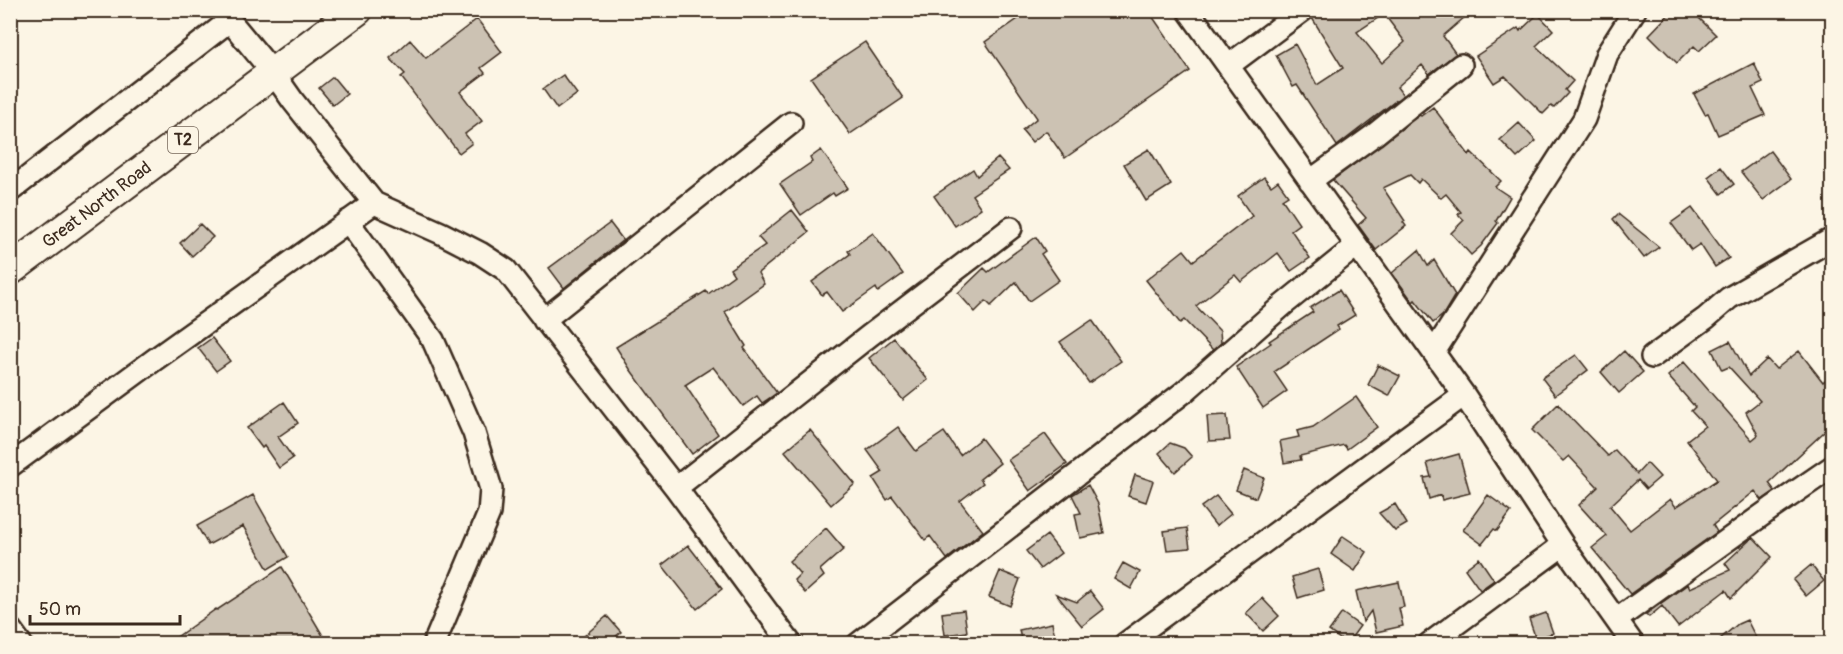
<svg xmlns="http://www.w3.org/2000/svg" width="1843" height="654" font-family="Pangolin,sans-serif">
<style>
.building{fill:#ccc2b3;stroke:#3b2a1e;stroke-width:1.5;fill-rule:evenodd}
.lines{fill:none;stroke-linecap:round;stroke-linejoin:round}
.minor-casing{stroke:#3b2a1e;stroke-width:26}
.highway-casing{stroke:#3b2a1e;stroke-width:34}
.minor{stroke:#fcf5e5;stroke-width:21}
.highway{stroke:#fcf5e5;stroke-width:30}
.labels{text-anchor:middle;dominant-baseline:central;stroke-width:4.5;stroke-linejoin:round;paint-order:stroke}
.shield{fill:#fcf5e5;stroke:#75675a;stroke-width:1.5}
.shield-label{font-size:16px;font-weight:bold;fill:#3b2a1e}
.street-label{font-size:18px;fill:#3b2a1e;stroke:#fcf5e5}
</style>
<rect width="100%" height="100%" fill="#fcf5e5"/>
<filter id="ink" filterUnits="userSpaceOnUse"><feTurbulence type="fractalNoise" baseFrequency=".0167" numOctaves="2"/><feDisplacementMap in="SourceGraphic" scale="12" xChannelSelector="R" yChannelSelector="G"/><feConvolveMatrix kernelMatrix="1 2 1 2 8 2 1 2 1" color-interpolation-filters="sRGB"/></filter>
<g filter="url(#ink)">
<path class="building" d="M1031 10H1148L1190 71 1065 158 1046 131 1032 142 1022 130 1037 118 985 42Z
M1325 10H1473L1443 36 1456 54 1429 74 1422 65 1397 87 1403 95 1337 146 1297 85 1293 87 1276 55 1295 44 1317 85 1343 68 1312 18ZM1384 14 1405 42 1382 63 1357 32Z
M1673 10H1691L1716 35 1699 51 1694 46 1677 63 1649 35Z
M1538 14 1553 30 1536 46 1573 81 1565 90 1568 93 1554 108 1551 106 1543 114 1505 76 1494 83 1476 56 1518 28 1520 31Z
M477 19 502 52 481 68 485 73 460 92 482 121 465 134 472 143 459 153 401 77 405 74 390 58 410 40 426 58Z
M865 42 903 98 850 134 811 78Z
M1754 63 1763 83 1752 88 1765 115 1718 135 1708 113 1705 114 1694 94Z
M563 75 577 94 557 109 543 89Z
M333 77 347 94 333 105 319 88Z
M1433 107 1469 155 1471 152 1501 181 1495 187 1510 197 1496 221 1498 223 1481 246 1471 255 1451 233 1464 220 1458 214 1461 212 1446 194 1441 198 1421 179 1418 183 1410 175 1383 188 1405 221 1403 222 1406 226 1376 250 1358 225 1366 218 1333 180 1420 115 1421 116Z
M1519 123 1536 141 1517 158 1500 140Z
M1149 149 1171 185 1146 201 1124 164Z
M821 150 848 188 835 196 833 193 801 215 780 184 812 162 810 158Z
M1770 151 1791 179 1763 200 1741 172Z
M998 158 1009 170 972 195 981 208 955 226 934 196 973 169 977 176Z
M1721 167 1734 184 1721 194 1708 177Z
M1264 177 1271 186 1278 181 1288 195 1282 199 1299 224 1291 230 1310 258 1291 271 1278 253 1241 282 1235 275 1196 306 1220 331 1221 343 1213 350 1184 320 1180 323 1146 280 1184 250 1193 261 1252 216 1238 196Z
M1692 208 1729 258 1715 267 1700 244 1691 250 1671 223Z
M792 210 809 232 758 273 764 284 725 312 746 346 744 348 777 393 762 403 757 396 743 406 713 367 685 385 718 434 692 454 630 369 616 347 706 291 708 294 734 275 730 269 765 245 758 237Z
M1618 214 1659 247 1644 258 1613 219Z
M610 223 623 240 564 288 549 268Z
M200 224 213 237 192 256 180 243Z
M873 233 903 274 878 292 876 288 842 312 827 292 822 295 812 282 850 254 848 251Z
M1036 237 1045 251 1041 254 1059 280 1029 301 1016 282 991 306 986 301 975 312 958 293 984 268 988 272Z
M1419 250 1428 266 1434 260 1455 295 1443 315 1433 323 1415 300 1413 302 1392 273Z
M1339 290 1355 315 1337 326 1339 329 1274 372 1287 391 1263 408 1236 367 1271 343 1269 341 1313 312 1310 308Z
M1092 320 1121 361 1089 383 1060 342Z
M212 338 230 361 216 371 198 348Z
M894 338 928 380 903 400 869 358Z
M1730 341 1749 376 1767 359 1776 369 1799 351 1823 382 1825 380 1833 389V441L1824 432 1769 483 1775 491 1762 500 1755 491 1713 525 1717 532 1630 594 1592 548 1607 536 1579 505 1598 487 1569 456 1563 461 1532 430 1558 404 1608 456 1615 450 1637 474 1647 463 1660 477 1646 489 1638 480 1610 506 1630 530 1670 499 1676 507 1717 480 1687 440 1705 426 1691 411 1695 407 1668 376 1684 362 1752 440 1758 435 1746 412 1760 401 1729 367 1722 370 1712 350Z
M1624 351 1643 372 1619 393 1601 372Z
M1576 355 1588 370 1555 395 1542 378Z
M1378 365 1400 376 1389 396 1368 385Z
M1356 397 1377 427 1347 449 1344 445 1300 456 1301 460 1284 463 1280 441 1299 437 1297 431 1313 427Z
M284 402 298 423 278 437 293 458 279 468 264 446 262 448 247 428Z
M1227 415 1230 440 1209 441 1207 416Z
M898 427 916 451 944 432 960 455 981 438 1000 463 980 479 983 483 960 501 983 531 947 559 930 536 925 540 892 496 887 500 873 478 883 472 867 450Z
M810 430 855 484 831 505 785 451Z
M1045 434 1067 464 1030 491 1008 460Z
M1170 443 1184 448 1192 457 1175 472 1159 453Z
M1459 454 1470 493 1442 500 1441 495 1429 499 1424 478 1431 477 1427 463Z
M1244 470 1264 478 1256 498 1236 490Z
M1135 475 1153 481 1146 502 1128 496Z
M1088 485 1098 504 1104 533 1080 538 1075 514 1081 513 1072 495Z
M253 495 288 557 268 569 243 526 208 545 197 526Z
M1488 495 1511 512 1497 531 1494 529 1482 544 1463 530Z
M1216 496 1231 514 1216 526 1201 507Z
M1395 504 1407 524 1395 531 1379 513Z
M826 528 844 549 820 570 824 576 805 593 794 580 800 574 789 561Z
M1187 528 1190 548 1167 550 1164 531Z
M1047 535 1061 553 1040 569 1026 551Z
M1343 536 1367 552 1355 571 1331 554Z
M1753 537 1772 557 1731 598 1726 590 1678 627 1662 606 1649 617 1646 614 1688 584 1690 588 1730 570 1725 563Z
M688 545 722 589 697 609 662 565Z
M1479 558 1494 580 1480 590 1465 569Z
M1123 563 1140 572 1131 589 1114 579Z
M1811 565 1824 581 1806 596 1793 580Z
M282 567 328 644H167L216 609 217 610Z
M1318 569 1324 590 1298 598 1292 577Z
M1000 571 1020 579 1010 606 989 597Z
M1399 582 1404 607 1399 608 1403 626 1376 632 1371 611 1363 622 1356 591Z
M1090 591 1104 609 1082 626 1056 594 1077 602Z
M1262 598 1279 616 1263 631 1246 613Z
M964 610 967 632 945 635 942 613Z
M1342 613 1360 626 1347 644 1329 631Z
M1546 613 1553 633 1536 639 1529 619Z
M607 616 621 632 607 644H575Z
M1747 620 1759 644H1714L1738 624Z
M1052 623 1057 644H1022L1019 630Z"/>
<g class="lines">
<g class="minor-casing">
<path id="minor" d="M221 10 274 74 293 101 374 203 441 233 480 253 506 270 676 488 791 644
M1188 10 1464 395 1563 545 1633 644
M1228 66 1303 10
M1310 181 1374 135 1461 65
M10 191 229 21
M348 221 433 340 474 433 491 489 489 513 434 644
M544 320 791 123
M1434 352 1584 119 1607 54 1635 10
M1652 357 1706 318 1729 298 1832 239
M10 466 154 360 374 203
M676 488 869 336 1011 228
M1616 620 1772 508 1832 467
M10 629 21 644
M858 644 1184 392 1283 305 1356 246
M1125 644 1464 395
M1429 644 1563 545"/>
</g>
<g class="highway-casing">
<path id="highway" d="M10 270 357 10"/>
</g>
<use href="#minor" class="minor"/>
<use href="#highway" class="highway"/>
</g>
</g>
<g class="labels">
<rect class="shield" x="168" y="127" width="30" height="26" rx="4.5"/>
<g class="shield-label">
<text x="183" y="140">T2</text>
</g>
<g class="street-label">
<text transform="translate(97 205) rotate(-37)">Great North Road</text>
</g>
</g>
<rect width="1843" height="654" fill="none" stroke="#fcf5e5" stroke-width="36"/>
<rect x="18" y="18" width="1807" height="618" fill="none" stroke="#3b2a1e" stroke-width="2" filter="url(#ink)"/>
<path d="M30 615v9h150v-9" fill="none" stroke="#3b2a1e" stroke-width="3"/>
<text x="39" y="615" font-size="18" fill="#3b2a1e" stroke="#fcf5e5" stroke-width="4.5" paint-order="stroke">50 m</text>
</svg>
